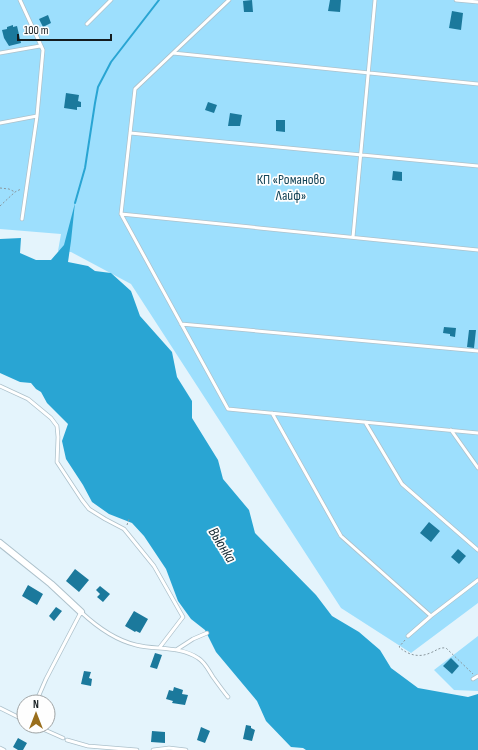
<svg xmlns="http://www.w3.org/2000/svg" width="478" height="750" font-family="'Sofia Sans Condensed',sans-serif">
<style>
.green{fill:#9ddffd}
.water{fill:#29a5d3}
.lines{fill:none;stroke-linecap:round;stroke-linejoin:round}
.stream{stroke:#29a5d3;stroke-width:2}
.building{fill:#1b799c}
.lane-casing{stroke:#adc1cb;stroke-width:4.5}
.street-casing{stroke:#adc1cb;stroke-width:8}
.path{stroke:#8a979d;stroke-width:1;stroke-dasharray:2 2;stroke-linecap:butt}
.lane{stroke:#fff;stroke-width:3}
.street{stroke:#fff;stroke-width:6}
.labels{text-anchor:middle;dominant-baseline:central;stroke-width:3.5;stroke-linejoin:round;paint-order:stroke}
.park-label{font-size:14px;fill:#144558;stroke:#fefefe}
.water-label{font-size:15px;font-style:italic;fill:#182c35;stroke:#fefefe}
</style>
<rect width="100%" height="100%" fill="#e4f4fc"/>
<path class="green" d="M0 0H478V603L411 653 341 608 131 284 71 252 58 251 61 234 0 229Z
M478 636V691L454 690 434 670Z"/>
<path class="water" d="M75 203 71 241 68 262 88 266 95 271 111 273 131 291 140 316 172 352 177 377 192 401V418L218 460 223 479 249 510 255 533 316 595 332 616 359 632 380 650 391 668 418 688 468 697 478 694V750H306L303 748 291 747 266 721 257 701 216 652 205 630 191 619 178 601 166 569 144 536 132 523 109 514 92 502 83 485 66 459 62 441 68 424 47 403 41 392 36 389 31 383 20 382 0 373V239L21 238 20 253 36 260H51L64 245Z"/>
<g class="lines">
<path class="stream" d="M75 203 85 168 95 103 98 87 111 62 159 0"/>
</g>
<path class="building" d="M252 0 253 12H244L243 1Z
M330 0H341L340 12 328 11Z
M452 11 463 13 461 30 449 28Z
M48 15 51 23 43 27 39 19Z
M13 25V27L17 26 21 43 9 46 4 38 2 30 7 29V27Z
M66 93 79 95 78 101 81 102V107H77V110L64 108Z
M208 102 217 105 214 113 205 110Z
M230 113 242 115 240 126H228Z
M276 120H285V132L276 131Z
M393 171 402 172V181L392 180Z
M444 327 456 328 455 337 450 336V334L443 333Z
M469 330H476L474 348 467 347Z
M429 522 440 531 431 542 420 533Z
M458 549 466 556 459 564 451 557Z
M75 569 89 580 79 592 66 581Z
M28 585 43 594 37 605 22 596Z
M100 586 110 594 103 602 97 597 100 594 96 590Z
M56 607 62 611 54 621 49 616Z
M134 611 148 619 140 633 136 631 135 632 125 626Z
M155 653 162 655 157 669 150 667Z
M451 658 459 666 452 674 443 666Z
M84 671 91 672 89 678 92 679 91 686 81 684Z
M174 687 183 690 182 694 188 695 185 705 172 703 173 701 166 699 169 690 173 691Z
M246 725 251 726V728L255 730 252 741 243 739Z
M201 727 210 731 205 743 197 740Z
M152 731 165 732V743L151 742Z
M18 738 27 743 23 750H18L13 747Z"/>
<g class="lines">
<g class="lane-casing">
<path id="lane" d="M20 0 43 50 37 116 22 219
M229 0 135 89 121 214 478 250
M456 0 478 2
M87 24 111 0
M0 53 40 46
M173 53 478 84
M0 123 37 116
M130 133 478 166
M121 214 228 409 478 433
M353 237 375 0
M181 324 478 351
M0 386 28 399 51 418 57 426 58 437 57 462 82 500 89 509 105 519 124 529 154 566 183 617 160 647
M272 413 341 536 431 616
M365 422 402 484 478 550
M451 430 478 468
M408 636 431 616 478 580
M176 650 193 639 207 633
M473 679 478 676
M36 702 46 679 81 612C96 626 115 640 136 645 156 650 180 646 198 658 205 662 209 671 213 677 218 684 223 691 228 697
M0 708 24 720
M36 726 63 738
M67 740 88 746 137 750
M0 748 4 750
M153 750 169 748 186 750"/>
</g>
<g class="street-casing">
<path id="street" d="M0 543 51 584 81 612"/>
</g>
<path class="path" d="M0 188 9 189 15 192
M0 206 15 192 21 189
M127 525 129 519
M405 640 399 647C408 655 419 658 430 653 436 651 439 647 446 648L473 674"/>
<use href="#lane" class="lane"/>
<use href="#street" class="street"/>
</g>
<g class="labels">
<g class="park-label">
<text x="291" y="179">КП «Романово<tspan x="291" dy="16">Лайф»</tspan></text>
</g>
<g class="water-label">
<text transform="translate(222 545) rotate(58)">Вьюнка</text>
</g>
</g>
<g transform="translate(36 714)"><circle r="19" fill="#fefefe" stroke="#a0a4a5"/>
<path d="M0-3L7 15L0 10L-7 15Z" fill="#996e1c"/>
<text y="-6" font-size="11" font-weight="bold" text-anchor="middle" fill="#141c1f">N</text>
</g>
<path d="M18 34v6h93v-6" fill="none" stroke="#141c1f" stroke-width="2"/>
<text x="24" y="34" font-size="12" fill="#141c1f" stroke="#fefefe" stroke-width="3" paint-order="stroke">100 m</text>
</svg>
